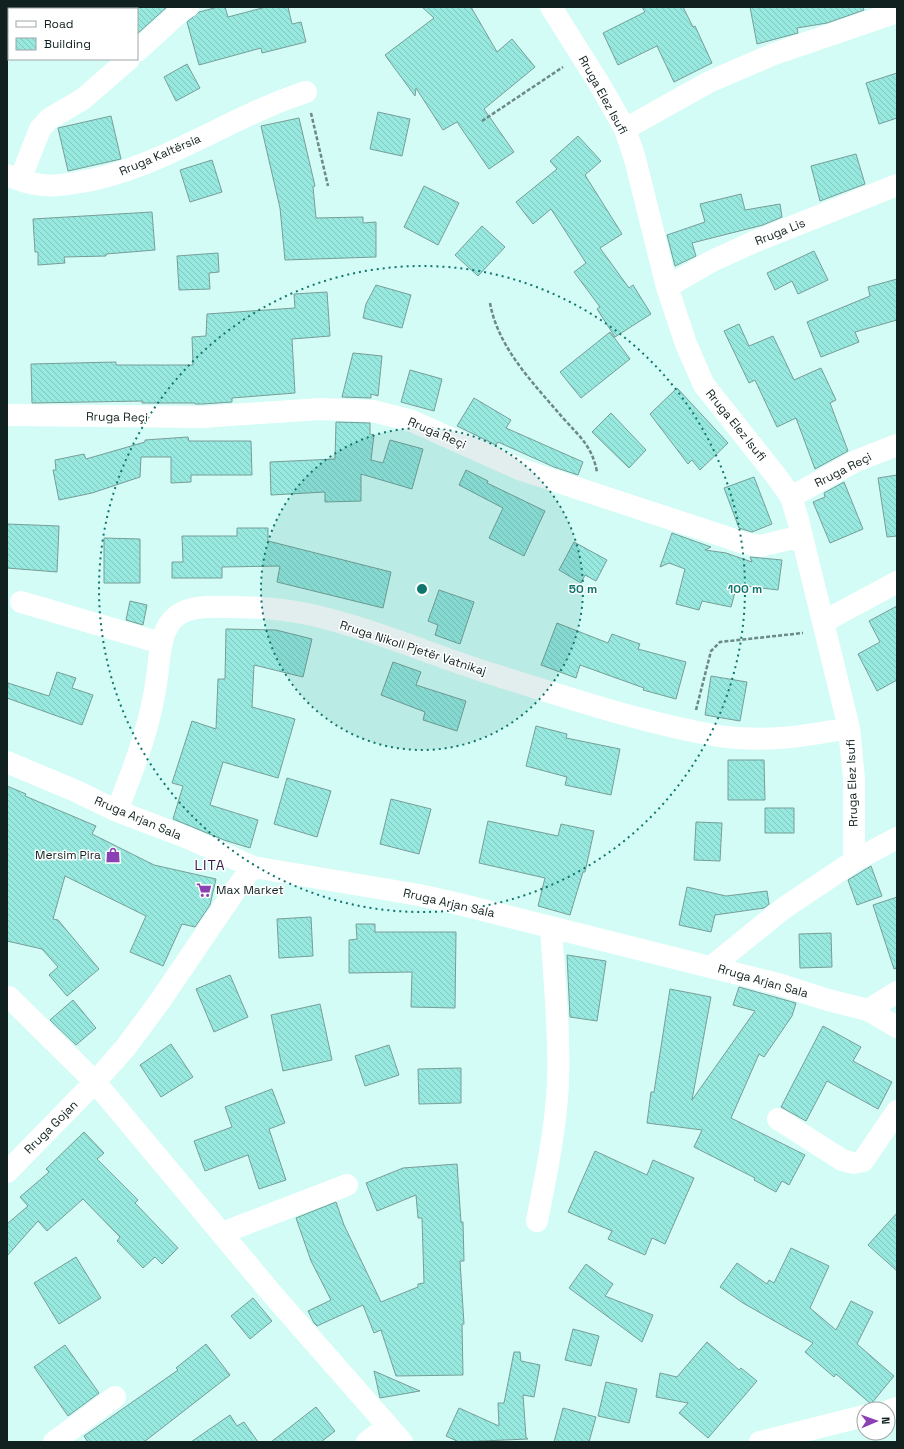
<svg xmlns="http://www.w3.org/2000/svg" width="904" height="1449" font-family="'Space Grotesk',sans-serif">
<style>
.building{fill:url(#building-back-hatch);stroke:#789e99}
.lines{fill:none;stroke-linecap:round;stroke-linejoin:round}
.path{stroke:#6d8985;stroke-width:2.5;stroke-dasharray:4 2;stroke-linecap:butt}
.minor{stroke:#fff;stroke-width:22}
.ring{fill:none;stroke:#0f766e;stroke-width:2;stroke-dasharray:2 4}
.labels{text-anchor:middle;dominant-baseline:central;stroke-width:3;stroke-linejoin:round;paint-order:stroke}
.street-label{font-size:12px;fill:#11211f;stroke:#fff}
.poi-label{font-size:12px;fill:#11211f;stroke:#fff;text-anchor:end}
.quarter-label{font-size:14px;letter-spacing:1px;fill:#3c1950;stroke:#fff}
.centre{fill:#0f766e;stroke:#fff;stroke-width:2}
.ring-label{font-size:12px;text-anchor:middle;font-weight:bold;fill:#0f766e;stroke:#fff;stroke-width:3;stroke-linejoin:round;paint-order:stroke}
</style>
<defs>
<pattern id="building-back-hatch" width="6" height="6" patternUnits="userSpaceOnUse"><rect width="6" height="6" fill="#97e8de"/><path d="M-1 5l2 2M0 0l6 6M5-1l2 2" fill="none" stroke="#81c7be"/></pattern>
</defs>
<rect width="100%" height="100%" fill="#d3fcf6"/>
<path class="building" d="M137 7H167L137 34Z
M218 7H225L228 17 266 7H288L292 24 301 22 306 42 262 53 261 48 199 65 187 22 199 12Z
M422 7H471L497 52 512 39 535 67 484 109 514 152 489 169 457 122 443 130 416 88 415 96 385 55 434 18Z
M642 7H683L693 27 695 26 712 63 674 82 657 46 618 65 603 33 645 12Z
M750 7H863L864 10 827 23 797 28 798 33 757 44Z
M187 64 200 88 176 101 164 77Z
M897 73V118L879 124 866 83Z
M378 112 410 119 402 156 370 149Z
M111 116 121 159 68 171 58 128Z
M299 118 315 186 313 187 316 218 363 217V223L376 222V257L285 260 280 208 261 126Z
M578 136 601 161 585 175 622 234 600 248 629 288 633 285 651 314 615 337 597 309 600 307 574 272 586 263 551 209 533 224 516 202 557 169 550 161Z
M856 154 865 184 820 201 811 166Z
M212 160 222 192 190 202 180 170Z
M424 186 459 203 438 245 404 227Z
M741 194 745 210 780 204 782 217 763 225 692 243 696 256 675 266 667 235 705 222 700 204Z
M152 212 155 250 106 254V256L64 257 65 263 38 265V252H35L33 219Z
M482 226 505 247 478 276 455 255Z
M814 251 828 280 798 294 792 281 775 290 767 273Z
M218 253 219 272 209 273 210 289 179 290 177 256Z
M897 279V320L855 332 859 342 821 357 807 322 870 296 868 287Z
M376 285 411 295 402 328 363 318 366 304Z
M327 292 330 336 292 339 295 393 232 398V402L202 404H195V403H142V401L32 403 31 364 116 362V365H193L192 337 206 336 207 314 295 308 294 294Z
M739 324 749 346 773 336 794 380 821 368 836 400 830 403 848 451 815 469 796 418 777 427 755 380 749 383 724 331Z
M610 332 630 359 581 398 560 372Z
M353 353 382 356 378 396 371 394V398L342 397Z
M410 370 442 379 434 411 401 402Z
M677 388 728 443 700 470 692 460 688 464 650 414Z
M474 398 511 420 506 428 583 462 578 475 554 467 498 442 496 445 457 426Z
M611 413 646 450 629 468 592 432Z
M336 422 370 423V434L374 435 371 460 383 463 390 440 423 449 412 489 361 474V501L325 502V492L271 495 270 462 335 459Z
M188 437 189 441H251L252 475H191V482L171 483V457H141L140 477 92 493 59 500 53 470H56L55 460 84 454 86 459 145 442V440Z
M466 470 488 481 487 483 545 511 524 556 489 538 503 508 459 485Z
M897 475V536L887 537 878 478Z
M754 477 772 524 752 532 739 528 724 488Z
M844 482 863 529 830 543 813 502 825 497 824 493Z
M7 524 59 526 57 572 7 568Z
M237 528H268V541L391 572 383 608 277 582 280 566 222 567V578H172V562H183L182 536H237Z
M672 533 711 547 705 550 726 553 752 562 750 557 782 560 778 590 737 585 731 607 702 601 699 610 676 604 685 569 669 563 660 567Z
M104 538 140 539V583H104Z
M574 542 607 560 596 581 585 575 581 583 559 570Z
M439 590 474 602 460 644 435 635 438 625 428 621Z
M130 601 147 605 143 625 126 620Z
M897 606V680L877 691 858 654 880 642 869 621Z
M557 623 608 643 612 634 640 644 638 649 686 662 676 699 643 690 644 688 580 665 576 678 541 665Z
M226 629 276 630 312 639 303 677 254 665 252 707 295 719 278 778 223 762 210 805 258 820 250 848 224 840 173 819 183 786 172 783 192 721 216 729 218 679H225Z
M393 662 421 672 416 685 466 701 457 731 423 720 425 712 381 695Z
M57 672 76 678 72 688 93 695 82 725 7 698 8 683 49 696Z
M711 676 747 682 740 721 705 715Z
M536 726 567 734 566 738 620 749 611 795 565 785 567 777 526 766Z
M728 760H764L765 800H728Z
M287 778 331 791 317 837 274 824Z
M7 786 26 794 25 796 96 826 92 834 154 865 216 879 210 905 195 927 182 924 163 966 130 952 146 916 65 876 53 919 58 920 99 969 67 996 49 975 58 967 42 949 7 941Z
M391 799 431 809 419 854 380 844Z
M765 808H794V833H765Z
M488 821 558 836 561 824 594 831 585 872H583L570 915 538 906 545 878 479 863Z
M696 822 722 823 720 861 694 860Z
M871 866 882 896 857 905 848 880Z
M687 887 726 896 767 891 769 904 764 908 715 915 711 932 679 925Z
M897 897V968L894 969 873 905Z
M311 917 313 956 279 958 277 919Z
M356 924H375V932H456L455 1008 411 1007 412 972 349 973V940L357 939Z
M831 933 832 967 800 968 799 934Z
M567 955 606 961 597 1021 570 1017Z
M230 975 248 1017 214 1032 196 989Z
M739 987 796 1003 792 1016 764 1057 759 1054 731 1118 805 1155 789 1185 782 1181 776 1192 754 1180 755 1178 694 1147 702 1130 647 1123 651 1092H654L670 989 711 997 692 1100 755 1011 733 1005Z
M73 1000 96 1028 76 1045 50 1020Z
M320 1004 332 1060 283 1071 271 1015Z
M823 1026 861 1047 853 1061 892 1082 878 1109 827 1081 806 1121 781 1107Z
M171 1044 193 1077 161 1097 140 1065Z
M389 1045 399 1075 365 1086 355 1056Z
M461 1068V1103L419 1104 418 1069Z
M272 1089 285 1123 269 1129 286 1180 259 1189 248 1155 205 1171 194 1141 232 1127 225 1107Z
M84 1132 104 1153 97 1159 138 1200 135 1203 178 1248 162 1264 155 1257 143 1268 117 1241 120 1237 83 1199 47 1231 38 1221 7 1256V1224L28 1206 20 1197 49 1172 46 1169Z
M595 1151 647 1175 653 1160 694 1178 665 1244 652 1238 645 1255 608 1239 612 1231 568 1212Z
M457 1164 461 1222H463L464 1261H460L464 1324H462L463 1375 396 1376 381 1330 374 1333 363 1305 317 1326 314 1323 308 1311 331 1300 311 1261 296 1218 336 1202 344 1225 381 1302 418 1287V1284L424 1283 422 1218H418L416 1195 377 1211 366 1183 403 1168Z
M897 1213V1271L868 1245Z
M791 1248 829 1266 810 1308 836 1330 851 1301 873 1312 857 1344 894 1376 871 1404 836 1374 834 1377 805 1352 813 1343 743 1303 720 1287 737 1263 767 1284 769 1280 774 1283Z
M76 1257 101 1298 59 1324 34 1283Z
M586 1264 613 1284 605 1296 653 1315 642 1342 569 1288Z
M253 1298 272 1321 250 1339 231 1316Z
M573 1329 599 1336 591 1366 565 1360Z
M707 1342 739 1370 741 1368 757 1381 708 1438 679 1413 688 1403 656 1397 660 1373 677 1377Z
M206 1344 230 1375 144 1442H88L84 1436 178 1370 176 1368Z
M65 1345 99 1393 68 1416 34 1367Z
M514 1352H520L521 1361 540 1365 534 1397 523 1395 526 1437 528 1439 459 1442 446 1436 459 1408 499 1426 498 1403H504Z
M374 1371 420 1391 380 1398Z
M606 1382 637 1389 629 1423 598 1416Z
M316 1407 335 1431 321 1442H271Z
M563 1408 596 1417 589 1442H554Z
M230 1415 237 1426 244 1422 258 1442H191Z"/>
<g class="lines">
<path class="path" d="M311 113 328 186
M482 121 563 67
M490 303C498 348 534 384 563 418 580 437 592 446 597 472
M696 710 711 651 720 642 803 633"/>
<path class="minor" d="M551 7 600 85 625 129 635 159 667 287 686 344 704 385 777 477 791 497 798 520 849 728 854 779V861
M29 9 30 7
M7 38 9 35
M137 51 182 10 188 7
M625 129 709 82 774 54 897 12
M7 175C16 179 26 183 36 184 49 187 62 185 75 183 158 171 228 117 306 92
M20 180 40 129 49 119 83 99 129 59
M667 287 712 261 756 241 897 185
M7 415 202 417 320 409 373 411 412 421 519 469 744 543 760 546 802 536
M791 497 856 461 897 445
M21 602 161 643
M823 622 897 582
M7 762 76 791 117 811 188 838 253 867 419 895 455 903 778 984 828 1000 868 1010 897 1027
M117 811C134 767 151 725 157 677 160 657 159 628 178 615 192 605 215 607 231 607 258 607 285 609 312 615 373 629 432 655 492 674 567 697 642 723 719 736 764 743 805 736 849 728
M711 967 784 908 854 861 897 838
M9 997 95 1082 273 1295 402 1442
M868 1010 897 992
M778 1119 842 1160 853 1163 863 1161 897 1111
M7 1172 95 1082 126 1047 160 1001 236 889 253 867
M537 1221C546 1175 556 1129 558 1082 560 1031 554 979 551 927
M222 1233 347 1185
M888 1411 897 1408
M54 1442 115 1397
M367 1442 387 1427
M760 1442 864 1416"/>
</g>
<circle cx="422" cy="589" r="161" fill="#0f766e" fill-opacity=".12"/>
<g class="ring">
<circle cx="422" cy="589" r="161"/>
<circle cx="422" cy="589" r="323"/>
</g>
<defs>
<g id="shop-bare" transform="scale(1.2)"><path d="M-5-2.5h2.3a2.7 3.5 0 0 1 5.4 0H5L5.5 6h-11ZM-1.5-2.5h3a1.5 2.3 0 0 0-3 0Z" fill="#8a41b3" stroke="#fff" stroke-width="2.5" paint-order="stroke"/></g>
<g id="supermarket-bare" transform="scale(1.2)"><path d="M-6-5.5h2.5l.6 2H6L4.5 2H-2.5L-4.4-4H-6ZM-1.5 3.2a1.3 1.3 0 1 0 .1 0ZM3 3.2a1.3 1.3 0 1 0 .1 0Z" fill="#8a41b3" stroke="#fff" stroke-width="2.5" paint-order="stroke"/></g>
</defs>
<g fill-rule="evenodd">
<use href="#shop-bare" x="113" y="855"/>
<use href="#supermarket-bare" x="204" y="890"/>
</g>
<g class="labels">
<g class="street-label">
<text transform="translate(603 95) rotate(61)">Rruga Elez Isufi</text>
<text transform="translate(160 155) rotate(-23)">Rruga Kaltërsia</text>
<text transform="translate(780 232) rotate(-22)">Rruga Lis</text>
<text transform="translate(117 417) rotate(1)">Rruga Reçi</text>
<text transform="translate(736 425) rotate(51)">Rruga Elez Isufi</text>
<text transform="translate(437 433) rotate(23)">Rruga Reçi</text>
<text transform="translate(843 470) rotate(-27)">Rruga Reçi</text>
<text transform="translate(413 648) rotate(18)">Rruga Nikoll Pjetër Vatnikaj</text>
<text transform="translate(852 783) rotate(-92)">Rruga Elez Isufi</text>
<text transform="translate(138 818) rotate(23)">Rruga Arjan Sala</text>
<text transform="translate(449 903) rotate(13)">Rruga Arjan Sala</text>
<text transform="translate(763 981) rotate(16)">Rruga Arjan Sala</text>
<text transform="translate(51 1127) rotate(-45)">Rruga Gojan</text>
</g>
<g class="poi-label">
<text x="101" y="855">Mersim Pira</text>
<text x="216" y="890" text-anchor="start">Max Market</text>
</g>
<g class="quarter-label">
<text x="210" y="865">LITA</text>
</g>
</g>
<circle cx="422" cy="589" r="6" class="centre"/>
<g class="ring-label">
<text x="583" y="593">50 m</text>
<text x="745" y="593">100 m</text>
</g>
<rect width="904" height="1449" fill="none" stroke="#11211f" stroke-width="16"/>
<rect x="8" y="8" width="130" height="52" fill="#ffffff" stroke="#a0a6a5"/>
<rect x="16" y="21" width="20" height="6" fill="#ffffff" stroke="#a0a6a5"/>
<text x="44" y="28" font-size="12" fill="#11211f">Road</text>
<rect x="16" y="38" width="20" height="12" fill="url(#building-back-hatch)" stroke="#a0a6a5"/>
<text x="44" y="48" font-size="12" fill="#11211f">Building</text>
<g transform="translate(876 1421) rotate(88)"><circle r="19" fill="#ffffff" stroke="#a0a6a5"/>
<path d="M0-3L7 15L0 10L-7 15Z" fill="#8a41b3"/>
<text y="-6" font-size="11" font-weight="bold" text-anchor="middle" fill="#11211f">N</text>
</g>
</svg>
